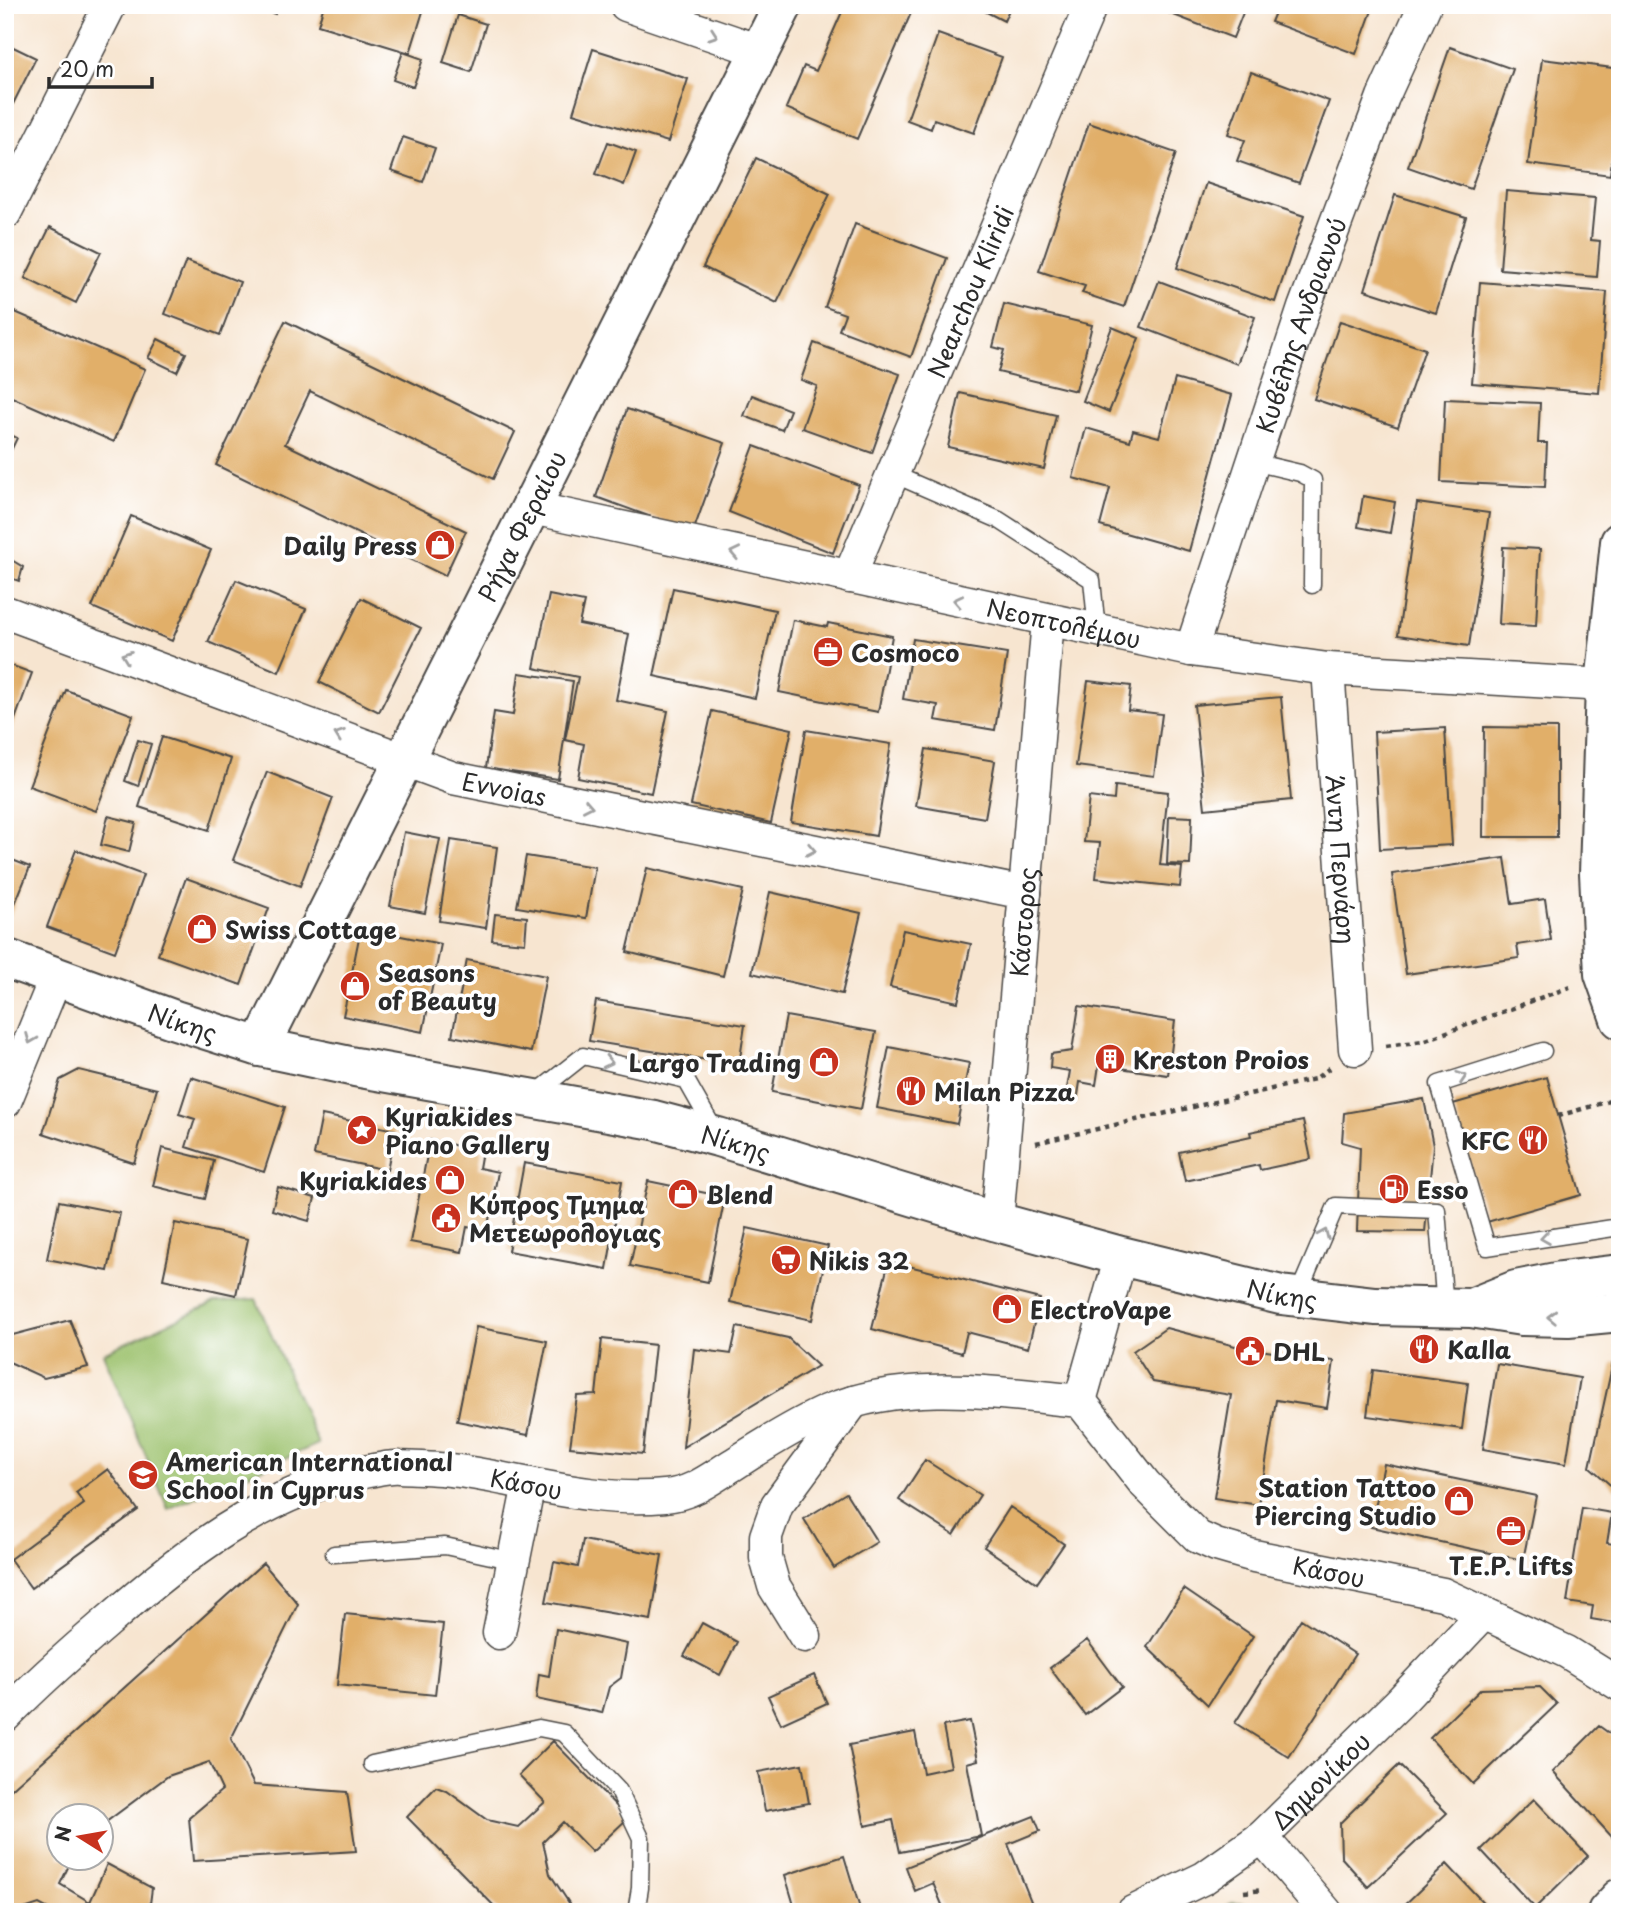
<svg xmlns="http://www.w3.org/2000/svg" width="1625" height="1917" font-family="'Playpen Sans',sans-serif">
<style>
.green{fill:#9bc16c;stroke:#63764c;stroke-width:2}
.building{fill:#e1af69}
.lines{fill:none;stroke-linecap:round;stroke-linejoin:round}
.service-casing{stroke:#4a4744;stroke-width:19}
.minor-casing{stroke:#4a4744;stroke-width:35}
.tertiary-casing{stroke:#4a4744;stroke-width:42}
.secondary-casing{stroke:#4a4744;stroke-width:42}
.path{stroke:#4a4744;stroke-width:4.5;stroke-dasharray:5 5;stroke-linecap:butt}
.service{stroke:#fff;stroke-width:16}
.minor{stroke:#fff;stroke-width:32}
.tertiary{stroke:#fff;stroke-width:38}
.secondary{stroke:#fff;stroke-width:38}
.oneway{stroke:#a0a0a0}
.labels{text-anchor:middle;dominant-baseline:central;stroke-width:7;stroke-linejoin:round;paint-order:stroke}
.street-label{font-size:24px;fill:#2b2b2b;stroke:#fff}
.poi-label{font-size:24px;font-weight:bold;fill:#2b2b2b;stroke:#fff;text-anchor:start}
</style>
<rect width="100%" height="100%" fill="#fff"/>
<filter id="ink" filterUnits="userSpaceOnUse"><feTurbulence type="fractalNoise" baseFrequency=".0143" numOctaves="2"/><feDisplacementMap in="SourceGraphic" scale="14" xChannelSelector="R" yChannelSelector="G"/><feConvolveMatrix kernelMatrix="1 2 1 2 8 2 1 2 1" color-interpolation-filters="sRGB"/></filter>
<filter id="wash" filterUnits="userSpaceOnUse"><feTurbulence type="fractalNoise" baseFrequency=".00686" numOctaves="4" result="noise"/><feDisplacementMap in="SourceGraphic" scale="28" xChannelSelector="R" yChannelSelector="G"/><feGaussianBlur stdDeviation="1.57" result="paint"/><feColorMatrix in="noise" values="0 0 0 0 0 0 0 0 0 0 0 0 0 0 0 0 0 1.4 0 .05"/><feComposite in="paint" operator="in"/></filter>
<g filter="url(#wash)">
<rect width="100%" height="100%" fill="#f7e5d0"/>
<path class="green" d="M256 1299 318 1444 168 1509 103 1353 215 1302Z
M1232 1903 1279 1906 1284 1912H1216Z"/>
<g id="blocks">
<path class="building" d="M248 5H277L275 14Z
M324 5H425L410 53 318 25Z
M845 5H893L911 13 857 139 786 108 804 66 816 71Z
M973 5H1011L1004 21Z
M1148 5H1246L1233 38Z
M1278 5H1374L1356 54 1271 22Z
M458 15 486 24 471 72 443 63Z
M938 34 1002 57 974 133 934 119 931 129 907 120Z
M5 43 36 58 5 120Z
M1450 47 1513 69 1471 189 1408 167Z
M593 49 688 79 668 142 573 113Z
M403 52 423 59 413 87 393 80Z
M1542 59 1620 69V100L1610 175 1528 164Z
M1251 72 1329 101 1299 183 1237 161 1245 140 1228 134Z
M1089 123 1176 153 1124 307 1082 293 1085 286 1039 271Z
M403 137 435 148 423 182 391 171Z
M608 142 636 152 624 185 596 174Z
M756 158 830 194 777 303 703 267Z
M1206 183 1304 216 1275 302 1177 268Z
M1506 191 1595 198 1591 240 1600 241 1597 277 1500 269Z
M1395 195 1466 217 1436 313 1365 290Z
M855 224 947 258 911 357 839 330 845 314 825 307Z
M50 227 101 252 76 303 25 278Z
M186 261 240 282 220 335 165 314Z
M1159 281 1255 317 1237 364 1141 327Z
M1480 282 1607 292 1599 393 1472 383Z
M1004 304 1092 325 1076 391 998 372 1004 350 993 347Z
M6 308 145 369 114 442 5 394Z
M285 321 515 432 493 479 310 391 285 444 466 531 445 576 216 465Z
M1340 321 1425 349 1398 427 1314 399Z
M1112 327 1139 338 1109 412 1083 401Z
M158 339 186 353 177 372 148 358Z
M814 343 900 374 872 453 802 428 817 386 801 380Z
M1175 379 1232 395 1189 551 1100 526 1110 488 1073 478 1086 428 1130 441 1133 430 1159 437Z
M960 393 1056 415 1044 469 948 447Z
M752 395 790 410 782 430 744 416Z
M1445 399 1540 403 1538 443H1547L1545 487 1441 482Z
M627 409 725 443 693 532 596 497Z
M5 432 17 438 5 463Z
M754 446 859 485 833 553 729 512Z
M1363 496 1395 502 1390 533 1358 527Z
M1417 503 1489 513 1469 646 1398 635Z
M131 516 211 550 172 641 92 607Z
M1503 547 1540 549 1536 626 1499 624Z
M5 556 23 567 19 581 5 576Z
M236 580 306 609 279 672 208 642Z
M673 588 775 610 755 698 654 676Z
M549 595 584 602 579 624 629 634 616 700 668 711 651 793 578 778 584 744 565 740 578 677 534 668Z
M361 598 421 628 379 712 319 682Z
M793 620 827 627 828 623 892 636 878 712 779 692Z
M913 639 1007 654 995 730 935 720 938 705 903 699Z
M5 663 32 673 6 744H5Z
M519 673 573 681 558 779 486 768 494 712 513 715Z
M1088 681 1131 686 1128 710 1162 714 1154 776 1076 766Z
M66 690 133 715 96 811 29 786Z
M1281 697 1291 800 1205 809 1194 705Z
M712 711 792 729 771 823 691 805Z
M1484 727 1557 728V837H1483Z
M1445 728 1452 845 1380 849 1374 732Z
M806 730 891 744 876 836 791 822Z
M162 737 231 759 209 830 139 807Z
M138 740 151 744 138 786 125 781Z
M926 749 995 761 985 818 916 806Z
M267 772 333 798 300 886 233 860Z
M1115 786 1168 792 1160 865 1182 867 1180 887 1096 878 1100 843 1084 842 1089 797 1114 800Z
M108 816 136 823 129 852 101 845Z
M1169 816 1192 817 1190 865 1167 864Z
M404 832 440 839 425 913 390 906Z
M451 840 497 847 486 928 439 921Z
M76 850 143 875 115 952 47 927Z
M526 856 595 867 586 918 517 907Z
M5 857 30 867 10 916 5 914Z
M1505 858 1512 904 1545 899 1551 940 1517 945 1519 958 1406 974 1392 874Z
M647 868 743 890 723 976 627 952Z
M186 878 269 908 241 985 158 955Z
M770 892 861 913 842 994 752 973Z
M495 914 527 917 525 943 492 940Z
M361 928 441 944 423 1032 343 1016Z
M903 930 971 944 958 1002 890 987Z
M467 960 546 976 531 1052 452 1036Z
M596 1001 745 1025 739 1065 589 1041Z
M1079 1006 1175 1021 1168 1075 1099 1065 1096 1085 1080 1082 1077 1102 1065 1100 1070 1071 1050 1068 1051 1054 1072 1051Z
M786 1016 876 1032 861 1109 772 1092Z
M889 1047 969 1063 957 1124 877 1108Z
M79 1070 157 1089 134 1163 43 1133 60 1080Z
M191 1077 285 1107 264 1172 186 1147 195 1119 179 1114Z
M1547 1077 1581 1195 1487 1222 1453 1104Z
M1424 1099 1433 1146 1425 1232 1357 1231 1360 1147 1342 1142 1344 1113Z
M322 1115 395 1130 387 1170 314 1155Z
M1303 1121 1311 1159 1260 1170 1259 1165 1185 1181 1179 1152 1251 1136 1250 1132Z
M430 1140 482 1151 479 1168 498 1172 487 1231 467 1227 462 1252 410 1242Z
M162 1148 214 1161 205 1199 153 1186Z
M524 1163 622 1181 607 1269 508 1251Z
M648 1181 725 1197 708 1282 630 1266Z
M278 1187 315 1198 309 1221 272 1210Z
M59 1201 120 1213 108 1271 47 1259Z
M175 1223 248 1239 236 1295 163 1279Z
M747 1228 828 1246 812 1320 730 1302Z
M889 1261 1040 1299 1028 1348 967 1332 962 1353 872 1329Z
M70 1320 88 1367 44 1378 5 1360V1337Z
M476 1327 547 1341 528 1435 457 1421Z
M737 1327 788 1338 818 1366 683 1447 694 1349 731 1354Z
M1166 1328 1239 1347 1334 1361 1327 1408 1276 1400 1259 1505 1214 1498 1231 1395 1153 1382 1133 1351Z
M602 1339 655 1345 643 1454 570 1447 577 1396 596 1395Z
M1613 1362 1620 1364V1487L1616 1490 1590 1467Z
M1497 1364 1580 1378 1566 1464 1483 1449Z
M1373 1370 1468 1383 1462 1429 1367 1416Z
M925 1460 980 1495 954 1535 899 1500Z
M1384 1464 1536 1496 1523 1560 1371 1527Z
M108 1469 138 1510 31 1588 10 1559 84 1504 76 1493Z
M846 1493 877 1542 834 1568 804 1519Z
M1010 1507 1064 1544 1037 1583 984 1547Z
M1582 1508 1612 1513 1607 1543 1620 1545V1624L1591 1619 1593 1606 1567 1602Z
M583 1540 662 1555 651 1620 546 1602 554 1562 578 1567Z
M263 1563 298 1604 231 1739 254 1785 347 1792 356 1851 193 1861 189 1818 222 1790 209 1762 168 1776 102 1825V1815H60V1857H73L60 1884 90 1902 107 1864 152 1888 149 1912H54L39 1904 15 1912H5V1795Z
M1184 1589 1253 1636 1208 1705 1147 1647Z
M345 1614 443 1624 435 1695 337 1685Z
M1301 1619 1355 1654 1289 1757 1235 1723Z
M702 1623 737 1642 720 1675 684 1656Z
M556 1629 627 1644 621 1678 609 1687 602 1713 536 1699 539 1674 549 1676Z
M1087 1640 1122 1687 1085 1715 1050 1668Z
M814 1675 827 1703 781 1724 768 1696Z
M1540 1687 1557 1704 1473 1784 1430 1738 1481 1689Z
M970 1721 978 1760 967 1763 981 1836 900 1852 893 1820 865 1826 849 1745 915 1732 923 1773 951 1767 943 1726Z
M1599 1726 1620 1741V1829L1612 1837 1553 1772Z
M553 1741 628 1818 592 1852 563 1822 543 1842 550 1874 575 1912H500L407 1817 436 1787 447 1791 487 1820 518 1827 545 1802 519 1775Z
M802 1764 809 1803 765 1811 758 1772Z
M1399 1765 1447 1813 1368 1887 1341 1857 1340 1823Z
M1534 1799 1588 1856 1535 1908 1481 1850Z
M1034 1816 1040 1831 1008 1844 1034 1909 1026 1912H965L963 1906 945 1912 933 1883 915 1891 906 1867Z
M844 1856 861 1912H796L785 1875Z
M1447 1864 1492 1912H1397Z"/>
</g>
</g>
<g filter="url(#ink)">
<use href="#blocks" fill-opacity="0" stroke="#4a4744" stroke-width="2"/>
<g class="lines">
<g class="service-casing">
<path id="service" d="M1253 462 1300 473 1313 480 1312 585
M893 474 999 520 1092 580 1097 631
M1543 1051 1439 1084 1487 1247 1613 1228
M535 1094 583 1056 686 1080 715 1131
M1297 1297 1336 1206 1437 1210 1445 1308
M334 1554 445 1546 514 1561
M372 1764 539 1728 564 1733 619 1791 641 1838 640 1888 636 1912"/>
</g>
<g class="minor-casing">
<g id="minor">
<path d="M626 5 760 51"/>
<path d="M5 213 110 5"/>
<path id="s1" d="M532 508 1191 650 1328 669 1605 685"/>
<path id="s2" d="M849 577 1091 5"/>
<path id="s3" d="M5 612 453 778 1025 893"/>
<path id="s4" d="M1191 650 1304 308 1383 97 1425 5"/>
<path id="s5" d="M1328 669 1355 1049"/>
<path d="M5 1102 56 977"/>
<path id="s6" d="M997 1222 1048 620"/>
<path d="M1080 1401 1121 1256"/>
<path d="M499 1633 529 1484"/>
<path d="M805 1636 774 1586 766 1558V1536L777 1505 853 1402"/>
<path id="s7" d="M5 1716C37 1683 71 1653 106 1623 181 1557 264 1491 364 1472 376 1470 388 1466 400 1467 419 1468 440 1468 459 1471 526 1481 596 1503 665 1496 692 1494 711 1478 734 1464 762 1446 797 1424 827 1411 906 1378 997 1393 1080 1401L1145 1484 1198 1537 1216 1545 1254 1556 1443 1594 1567 1652 1620 1685"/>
<path d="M1262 1837 1326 1912"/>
<path id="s8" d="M1133 1912 1204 1878 1262 1837 1400 1702 1483 1614"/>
</g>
</g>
<g class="tertiary-casing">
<g id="tertiary">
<path d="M1620 542 1605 685 1599 873 1604 974 1620 1019"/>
<path id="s9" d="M260 1047 783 5"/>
<path d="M1607 1912 1620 1898"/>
</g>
</g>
<g class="secondary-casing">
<g id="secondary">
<path id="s10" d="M5 958 175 1020 260 1047 355 1067 654 1120 718 1137 997 1222 1121 1256 1281 1295 1375 1306 1471 1308 1522 1316 1568 1317 1620 1312"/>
<path d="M1476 1306 1516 1290 1561 1281 1620 1274"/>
</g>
</g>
<path class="path" d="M1386 1046 1423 1041 1570 987
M1611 1101 1620 1132
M1558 1116 1620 1098
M1036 1143 1315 1079 1331 1067
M1244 1892 1263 1890"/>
<use href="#service" class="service"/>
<use href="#minor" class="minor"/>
<use href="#tertiary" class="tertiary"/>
<use href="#secondary" class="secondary"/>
</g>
<defs><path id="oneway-chevron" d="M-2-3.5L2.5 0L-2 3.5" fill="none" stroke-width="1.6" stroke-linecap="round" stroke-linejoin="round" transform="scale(1.75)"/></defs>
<g class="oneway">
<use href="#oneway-chevron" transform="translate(713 35) rotate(19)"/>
<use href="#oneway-chevron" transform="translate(735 553) rotate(-168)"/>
<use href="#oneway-chevron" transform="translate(958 601) rotate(-168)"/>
<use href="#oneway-chevron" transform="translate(126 656) rotate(-160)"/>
<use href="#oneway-chevron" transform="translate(339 735) rotate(-160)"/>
<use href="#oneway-chevron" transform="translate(588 806) rotate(11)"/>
<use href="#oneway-chevron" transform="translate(811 850) rotate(11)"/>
<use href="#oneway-chevron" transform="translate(31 1039) rotate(112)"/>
<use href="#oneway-chevron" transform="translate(608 1062) rotate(13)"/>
<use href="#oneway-chevron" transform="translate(1462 1077) rotate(-18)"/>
<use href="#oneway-chevron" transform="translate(1324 1234) rotate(-67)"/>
<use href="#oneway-chevron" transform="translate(1545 1238) rotate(172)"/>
<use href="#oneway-chevron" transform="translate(1552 1317) rotate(-178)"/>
</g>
</g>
<defs>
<g id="shop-disc" transform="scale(1.575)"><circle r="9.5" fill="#c8321e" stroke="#fff"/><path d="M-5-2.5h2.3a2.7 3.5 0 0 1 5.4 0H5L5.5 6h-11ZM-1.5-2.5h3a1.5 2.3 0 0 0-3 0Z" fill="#fff"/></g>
<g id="office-disc" transform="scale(1.575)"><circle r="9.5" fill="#c8321e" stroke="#fff"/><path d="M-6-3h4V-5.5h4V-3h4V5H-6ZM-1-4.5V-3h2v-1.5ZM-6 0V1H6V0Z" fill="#fff"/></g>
<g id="building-disc" transform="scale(1.575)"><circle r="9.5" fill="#c8321e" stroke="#fff"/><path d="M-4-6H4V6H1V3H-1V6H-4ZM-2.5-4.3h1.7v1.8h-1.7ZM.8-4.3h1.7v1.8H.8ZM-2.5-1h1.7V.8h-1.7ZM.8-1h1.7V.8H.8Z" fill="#fff"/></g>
<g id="restaurant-disc" transform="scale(1.575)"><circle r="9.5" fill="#c8321e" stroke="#fff"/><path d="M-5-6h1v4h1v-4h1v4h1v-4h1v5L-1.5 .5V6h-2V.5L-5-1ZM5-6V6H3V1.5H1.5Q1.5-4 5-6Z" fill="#fff"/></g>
<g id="sight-disc" transform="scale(1.575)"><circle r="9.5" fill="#c8321e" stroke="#fff"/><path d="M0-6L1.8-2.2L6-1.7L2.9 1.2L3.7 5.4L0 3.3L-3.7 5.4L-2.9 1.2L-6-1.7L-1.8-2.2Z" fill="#fff"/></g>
<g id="fuel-disc" transform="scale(1.575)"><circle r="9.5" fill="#c8321e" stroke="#fff"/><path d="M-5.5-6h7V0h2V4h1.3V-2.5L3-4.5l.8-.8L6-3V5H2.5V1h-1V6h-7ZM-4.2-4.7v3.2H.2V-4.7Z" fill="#fff"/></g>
<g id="civic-disc" transform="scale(1.575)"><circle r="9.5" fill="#c8321e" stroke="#fff"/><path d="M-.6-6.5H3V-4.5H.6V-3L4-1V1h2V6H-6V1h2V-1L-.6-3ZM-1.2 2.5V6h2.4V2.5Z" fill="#fff"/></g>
<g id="supermarket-disc" transform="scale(1.575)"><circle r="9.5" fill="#c8321e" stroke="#fff"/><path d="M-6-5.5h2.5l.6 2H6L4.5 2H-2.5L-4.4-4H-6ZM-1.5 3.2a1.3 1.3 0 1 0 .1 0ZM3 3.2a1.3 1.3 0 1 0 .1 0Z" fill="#fff"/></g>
<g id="school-disc" transform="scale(1.575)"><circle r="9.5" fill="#c8321e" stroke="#fff"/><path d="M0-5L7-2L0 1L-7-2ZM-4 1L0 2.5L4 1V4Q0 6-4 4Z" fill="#fff"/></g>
</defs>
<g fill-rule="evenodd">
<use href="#shop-disc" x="440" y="545"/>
<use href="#office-disc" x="828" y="652"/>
<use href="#shop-disc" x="202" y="929"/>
<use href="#shop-disc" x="355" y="986"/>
<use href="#building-disc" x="1110" y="1059"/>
<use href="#shop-disc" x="824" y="1062"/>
<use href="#restaurant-disc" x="911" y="1091"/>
<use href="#sight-disc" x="362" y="1130"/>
<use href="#restaurant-disc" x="1533" y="1140"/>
<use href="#shop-disc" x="450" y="1180"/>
<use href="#fuel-disc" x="1394" y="1189"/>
<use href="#shop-disc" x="683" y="1194"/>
<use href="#civic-disc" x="446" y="1218"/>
<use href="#supermarket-disc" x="786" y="1260"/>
<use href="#shop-disc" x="1007" y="1309"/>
<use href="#restaurant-disc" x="1424" y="1349"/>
<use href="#civic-disc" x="1250" y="1351"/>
<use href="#school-disc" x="143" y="1475"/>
<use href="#shop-disc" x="1459" y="1501"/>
<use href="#office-disc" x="1511" y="1531"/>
</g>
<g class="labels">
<g class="street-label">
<text stroke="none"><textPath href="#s2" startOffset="310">Nearchou Kliridi</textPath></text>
<text stroke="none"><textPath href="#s4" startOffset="343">Κυβέλης Ανδριανού</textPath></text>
<text stroke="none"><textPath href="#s9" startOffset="583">Ρήγα Φεραίου</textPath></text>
<text stroke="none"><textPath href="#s1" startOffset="544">Νεοπτολέμου</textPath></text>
<text stroke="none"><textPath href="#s3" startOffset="530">Evvoias</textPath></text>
<text stroke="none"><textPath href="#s5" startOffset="191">Άντη Περνάρη</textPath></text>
<text stroke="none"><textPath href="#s6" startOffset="301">Κάστορος</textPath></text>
<text stroke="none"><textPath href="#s10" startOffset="189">Νίκης</textPath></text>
<text stroke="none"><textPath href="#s10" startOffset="756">Νίκης</textPath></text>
<text stroke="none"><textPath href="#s10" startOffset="1323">Νίκης</textPath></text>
<text stroke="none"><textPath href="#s7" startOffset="604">Κάσου</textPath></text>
<text stroke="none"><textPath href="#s7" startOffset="1500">Κάσου</textPath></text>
<text stroke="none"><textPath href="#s8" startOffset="231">Δημονίκου</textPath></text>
</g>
<g class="poi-label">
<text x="417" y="545" text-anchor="end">Daily Press</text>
<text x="851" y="652">Cosmoco</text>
<text x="225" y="929">Swiss Cottage</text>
<text x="378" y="972">Seasons<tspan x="378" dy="28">of Beauty</tspan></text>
<text x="1133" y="1059">Kreston Proios</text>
<text x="801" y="1062" text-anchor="end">Largo Trading</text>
<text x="934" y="1091">Milan Pizza</text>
<text x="385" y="1116">Kyriakides<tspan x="385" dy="28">Piano Gallery</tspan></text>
<text x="1510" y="1140" text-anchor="end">KFC</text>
<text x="427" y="1180" text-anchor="end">Kyriakides</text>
<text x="1417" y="1189">Esso</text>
<text x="706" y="1194">Blend</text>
<text x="469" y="1204">Κύπρος Τμημα<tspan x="469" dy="28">Μετεωρολογιας</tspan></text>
<text x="809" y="1260">Nikis 32</text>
<text x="1030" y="1309">ElectroVape</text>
<text x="1447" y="1349">Kalla</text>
<text x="1273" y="1351">DHL</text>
<text x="166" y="1461">American International<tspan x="166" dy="28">School in Cyprus</tspan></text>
<text x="1436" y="1487" text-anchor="end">Station Tattoo<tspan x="1436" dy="28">Piercing Studio</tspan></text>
<text x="1511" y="1565" text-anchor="middle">T.E.P. Lifts</text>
</g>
</g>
<rect width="1625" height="1917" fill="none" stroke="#fff" stroke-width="28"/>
<g transform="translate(80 1837) rotate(281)"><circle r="33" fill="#ffffff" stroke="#aaaaaa" stroke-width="2"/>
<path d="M0-5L12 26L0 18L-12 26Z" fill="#c8321e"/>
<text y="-10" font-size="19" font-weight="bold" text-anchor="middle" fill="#2b2b2b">N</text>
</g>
<path d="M49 77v10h103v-10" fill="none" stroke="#2b2b2b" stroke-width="3.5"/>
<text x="60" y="77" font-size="21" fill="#2b2b2b" stroke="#ffffff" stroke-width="5" paint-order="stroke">20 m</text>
</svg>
